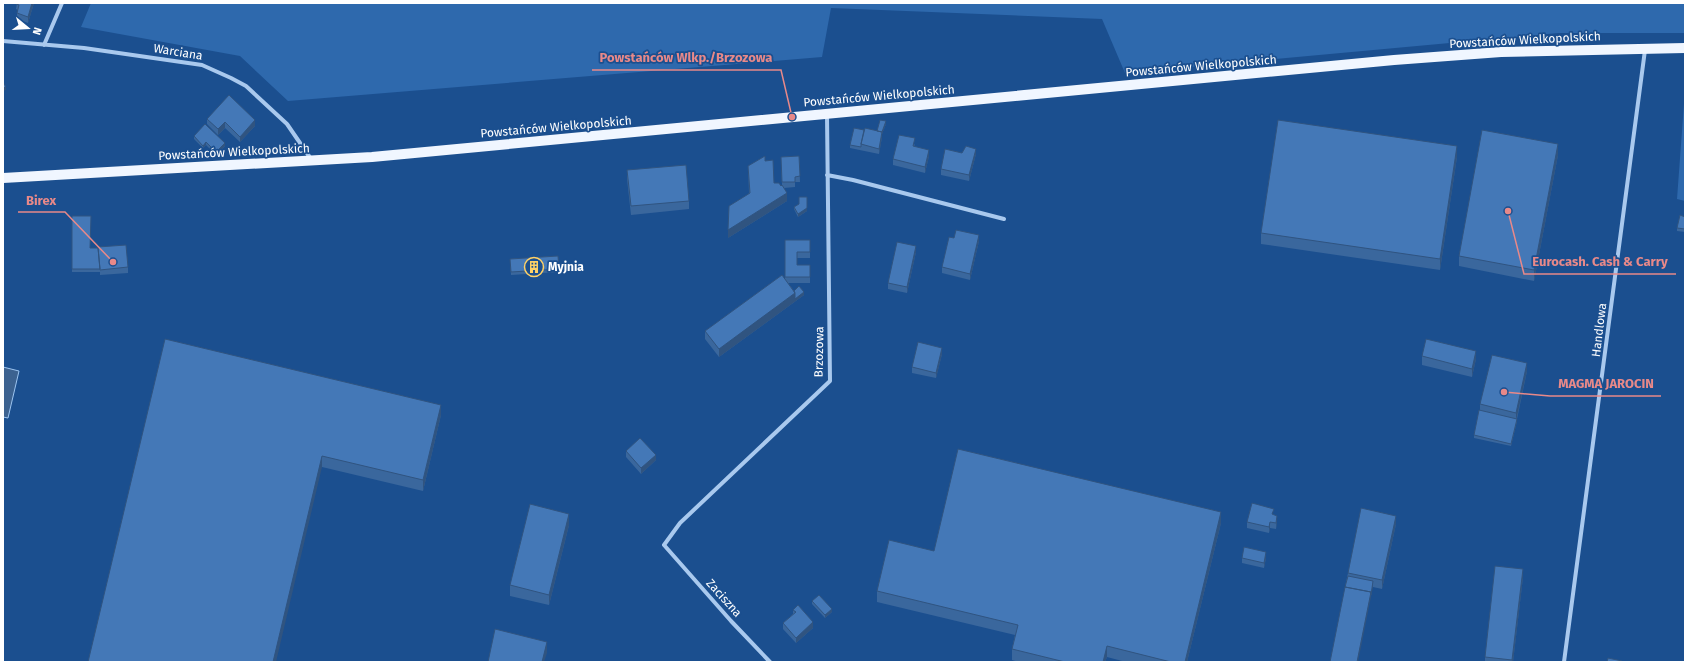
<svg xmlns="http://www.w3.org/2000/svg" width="1688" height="665" font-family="'Fira Sans',sans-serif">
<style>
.green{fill:#2e69ad}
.water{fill:#3c6290;stroke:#9cc4f0}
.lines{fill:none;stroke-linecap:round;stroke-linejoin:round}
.street{stroke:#a9c9ee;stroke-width:4}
.primary{stroke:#f0f6ff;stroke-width:10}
.wall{fill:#3a679d}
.shaded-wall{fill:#305480}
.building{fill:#4478b7;stroke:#305480}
.labels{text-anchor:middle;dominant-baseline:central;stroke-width:3.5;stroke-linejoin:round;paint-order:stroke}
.street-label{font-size:12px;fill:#fff;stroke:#1b4f8f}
.poi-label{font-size:12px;font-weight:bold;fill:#fff;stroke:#1b4f8f;text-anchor:start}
.leader{fill:none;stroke:#e88989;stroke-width:1.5}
.callout-dot{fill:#e88989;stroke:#1b4f8f;stroke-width:1.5}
.callout-label{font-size:13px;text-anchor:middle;font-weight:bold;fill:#e88989;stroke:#1b4f8f;stroke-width:3.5;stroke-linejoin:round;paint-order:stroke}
</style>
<rect width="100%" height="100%" fill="#1b4f8f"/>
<path class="green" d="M91 3H1685V33H1558L1125 73 1102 19 831 8 822 57 288 101 240 56 81 27Z
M1685 90V201L1677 199Z"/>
<path class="water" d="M3 367 19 371 8 418 3 417Z"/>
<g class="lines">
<path class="street" d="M3 41 84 48 202 65 231 78 246 86 287 124 311 159
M44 45 62 3
M827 175 853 180 1004 219
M770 662 731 621 664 545 680 523 830 381 827 115
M1564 662 1645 50"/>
<path class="primary" d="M3 178 372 157 1394 60 1501 52 1685 48"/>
</g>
<path class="wall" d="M17 3H34L28 23 17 19V13L18 10 16 9Z
M207 119 255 126 240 142 225 128 218 135 207 124Z
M886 124 882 134V137L879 154 850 148V145L864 130 877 131Z
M194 136 225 146 216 155 206 145 203 148 194 139Z
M915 144 914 147 929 156 925 173 893 165V159Z
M962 153 976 154 969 181 941 175V169Z
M1558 155 1534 281 1459 266V256Z
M799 156 800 182H795V187L784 188 787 201 728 238 749 193 748 166 765 161 774 183 781 186 782 185 781 157Z
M1457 157 1440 270 1261 244V233Z
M627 170 689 201V209L631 215 627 179Z
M794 207 807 211 798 217 794 209Z
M72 216 90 248 128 267V273L100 275V272H72Z
M1685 217V232L1677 231V228Z
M954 238 979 241 970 280 942 273V267Z
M785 240H810V258H797V265H810V283H788L794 291 804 295 719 357 705 339V331L785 279Z
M916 252 907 293 888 289V283Z
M558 256 559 272 511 275 510 259Z
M165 339 441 415 423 491 322 467Z
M942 354 936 378 912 373V367Z
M1422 356 1476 359 1472 377 1422 365Z
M1527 371 1517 419V421L1511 446 1474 438V435L1480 411V404Z
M626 451 656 460 641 474 626 457Z
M1274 515 1277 521 1276 529 1270 528 1269 533 1247 528V522Z
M1221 523 1187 662H1126L1107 657 1105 662H1019L1012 660V649L1015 635 877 602V591Z
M1396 524 1382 589 1373 587H1345L1348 573Z
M569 525 549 605 510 596V585Z
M1242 558H1266L1264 568 1242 563Z
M1523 577 1513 662H1485V657Z
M812 601 832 612 825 618 812 604Z
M793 610 813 628 796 643 783 629V623L793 614Z"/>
<path class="shaded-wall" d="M32 3H34L28 23V17Z
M6 87V90L3 91V88Z
M255 120V126L240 142V137Z
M886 121V124L882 134V137L879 154V149L881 134Z
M225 122V128L218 135V129Z
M206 142V145L203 148V146Z
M225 143V146L216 155V152Z
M1558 144V155L1534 281V270Z
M1457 146V157L1440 270V259Z
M976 149V154L969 181V175Z
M929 150V156L925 173V167Z
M787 193V201L728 238V230Z
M807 208V211L798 217V214Z
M979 235V241L970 280V274Z
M916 246V252L907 293V287Z
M804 292V295L719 357V349L795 293Z
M942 348V354L936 378V373Z
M1476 351V359L1472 377V369Z
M1527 363V371L1516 421V413Z
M441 405V415L423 491V480Z
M1517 419V421L1511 446V444Z
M656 455V460L641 474V468Z
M322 456V467L276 662H273Z
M1221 512V523L1187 662H1185Z
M569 514V525L549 605V595Z
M1277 516V521L1276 529V523Z
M1396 516V524L1382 589V580Z
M1270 522V528L1269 533V527Z
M1266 552V558L1264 568V563Z
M1523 569V577L1513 662H1512Z
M1373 581V587L1358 662H1357Z
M832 609V612L825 618V615Z
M813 622V628L796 643V638Z
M547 642V653L544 662H542Z
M1107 646V657L1105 662H1103Z"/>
<path class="building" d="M17 3H32L28 17 17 13 19 5 16 4Z
M3 82 6 87 3 88Z
M229 95 255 120 240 137 225 122 218 129 207 119Z
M880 120 886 121 882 132 877 131Z
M1278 120 1457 146 1440 259 1261 233Z
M205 124 225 143 216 152 206 142 203 146 194 136Z
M854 128 864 130 861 144V147L850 145Z
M865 128 882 132 879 149 861 144Z
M1482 130 1558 144 1534 270 1459 256Z
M899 135 915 138 913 146 929 150 925 167 893 159Z
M966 146 976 149 969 175 941 169 945 149 962 153Z
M765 156V161L773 160 774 183H779L781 186 782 185 787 193 728 230 729 206 750 193 748 166Z
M799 156 800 176 795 177V182H782L781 157Z
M686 165 689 201 631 206 627 170Z
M799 197H807V208L798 214 794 207 799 204Z
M1680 215 1685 217V229L1677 228Z
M72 216H91L90 248H98L100 269H72Z
M956 230 979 235 970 274 942 267 949 237 954 238Z
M785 240H810V252H797V265H810V277H785Z
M897 242 916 246 907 287 888 283Z
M126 245 128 267 100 270 98 247Z
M558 256 559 269 511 272 510 259Z
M782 275 795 293 719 349 705 331Z
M799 286 804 292 795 299V293L794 291Z
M165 339 441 405 423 480 322 456 273 662H88Z
M1426 339 1476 351 1472 369 1422 356Z
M918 342 942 348 936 373 912 367Z
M1492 355 1527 363 1516 413 1480 404Z
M1479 410 1517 419 1511 444 1474 435Z
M640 438 656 455 641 468 626 451Z
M958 449 1221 512 1185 662H1171L1107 646 1103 662H1065L1012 649 1018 625 877 591 889 540 934 551Z
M1252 503 1274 509 1272 514 1277 516 1276 523 1270 522 1269 527 1247 522Z
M530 504 569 514 549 595 510 585Z
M1361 508 1396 516 1382 580 1348 573Z
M1244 547 1266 552 1264 563 1242 558Z
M1495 566 1523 569 1512 660 1485 657Z
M1348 576 1373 581 1371 595V592L1345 587Z
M1345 587 1371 592 1357 662H1330Z
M819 595 832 609 825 615 812 601Z
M798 605 813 622 796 638 783 623 796 612 793 610Z
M495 629 547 642 542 662H488Z
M1608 658 1622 661V662H1607Z"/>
<defs>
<g id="building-ring" transform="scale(1)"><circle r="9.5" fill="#1b4f8f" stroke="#ffd166" stroke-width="1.5"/><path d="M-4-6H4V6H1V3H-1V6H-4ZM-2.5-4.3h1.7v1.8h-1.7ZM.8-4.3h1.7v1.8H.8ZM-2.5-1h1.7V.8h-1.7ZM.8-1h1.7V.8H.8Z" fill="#ffd166"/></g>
</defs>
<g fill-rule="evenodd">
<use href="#building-ring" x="534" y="267"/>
</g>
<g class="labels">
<g class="street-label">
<text transform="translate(1525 40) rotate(-3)">Powstańców Wielkopolskich</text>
<text transform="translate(178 52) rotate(9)">Warciana</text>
<text transform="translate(1201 66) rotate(-5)">Powstańców Wielkopolskich</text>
<text transform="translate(879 96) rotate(-5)">Powstańców Wielkopolskich</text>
<text transform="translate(556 127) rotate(-5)">Powstańców Wielkopolskich</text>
<text transform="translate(234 152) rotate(-3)">Powstańców Wielkopolskich</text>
<text transform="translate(1599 330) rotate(-83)">Handlowa</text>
<text transform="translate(819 352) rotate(-89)">Brzozowa</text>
<text transform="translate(724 598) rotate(48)">Zaciszna</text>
</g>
<g class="poi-label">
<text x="548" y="267">Myjnia</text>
</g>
</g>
<path class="leader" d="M792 117L781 70H592M113 262L65 212H18M1508 211L1524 274H1676M1504 392L1550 396H1661"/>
<g class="callout-dot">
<circle cx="792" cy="117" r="4"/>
<circle cx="113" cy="262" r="4"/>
<circle cx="1508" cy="211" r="4"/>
<circle cx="1504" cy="392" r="4"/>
</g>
<g class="callout-label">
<text x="686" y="62">Powstańców Wlkp./Brzozowa</text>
<text x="41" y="205">Birex</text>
<text x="1600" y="266">Eurocash. Cash &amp; Carry</text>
<text x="1606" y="388">MAGMA JAROCIN</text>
</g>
<rect width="1688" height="665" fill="none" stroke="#ffffff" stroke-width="8"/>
<g transform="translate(28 28) rotate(108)" stroke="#1b4f8f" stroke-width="3" paint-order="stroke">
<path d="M0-3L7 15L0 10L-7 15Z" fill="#ffffff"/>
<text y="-6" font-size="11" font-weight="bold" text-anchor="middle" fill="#ffffff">N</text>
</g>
</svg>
